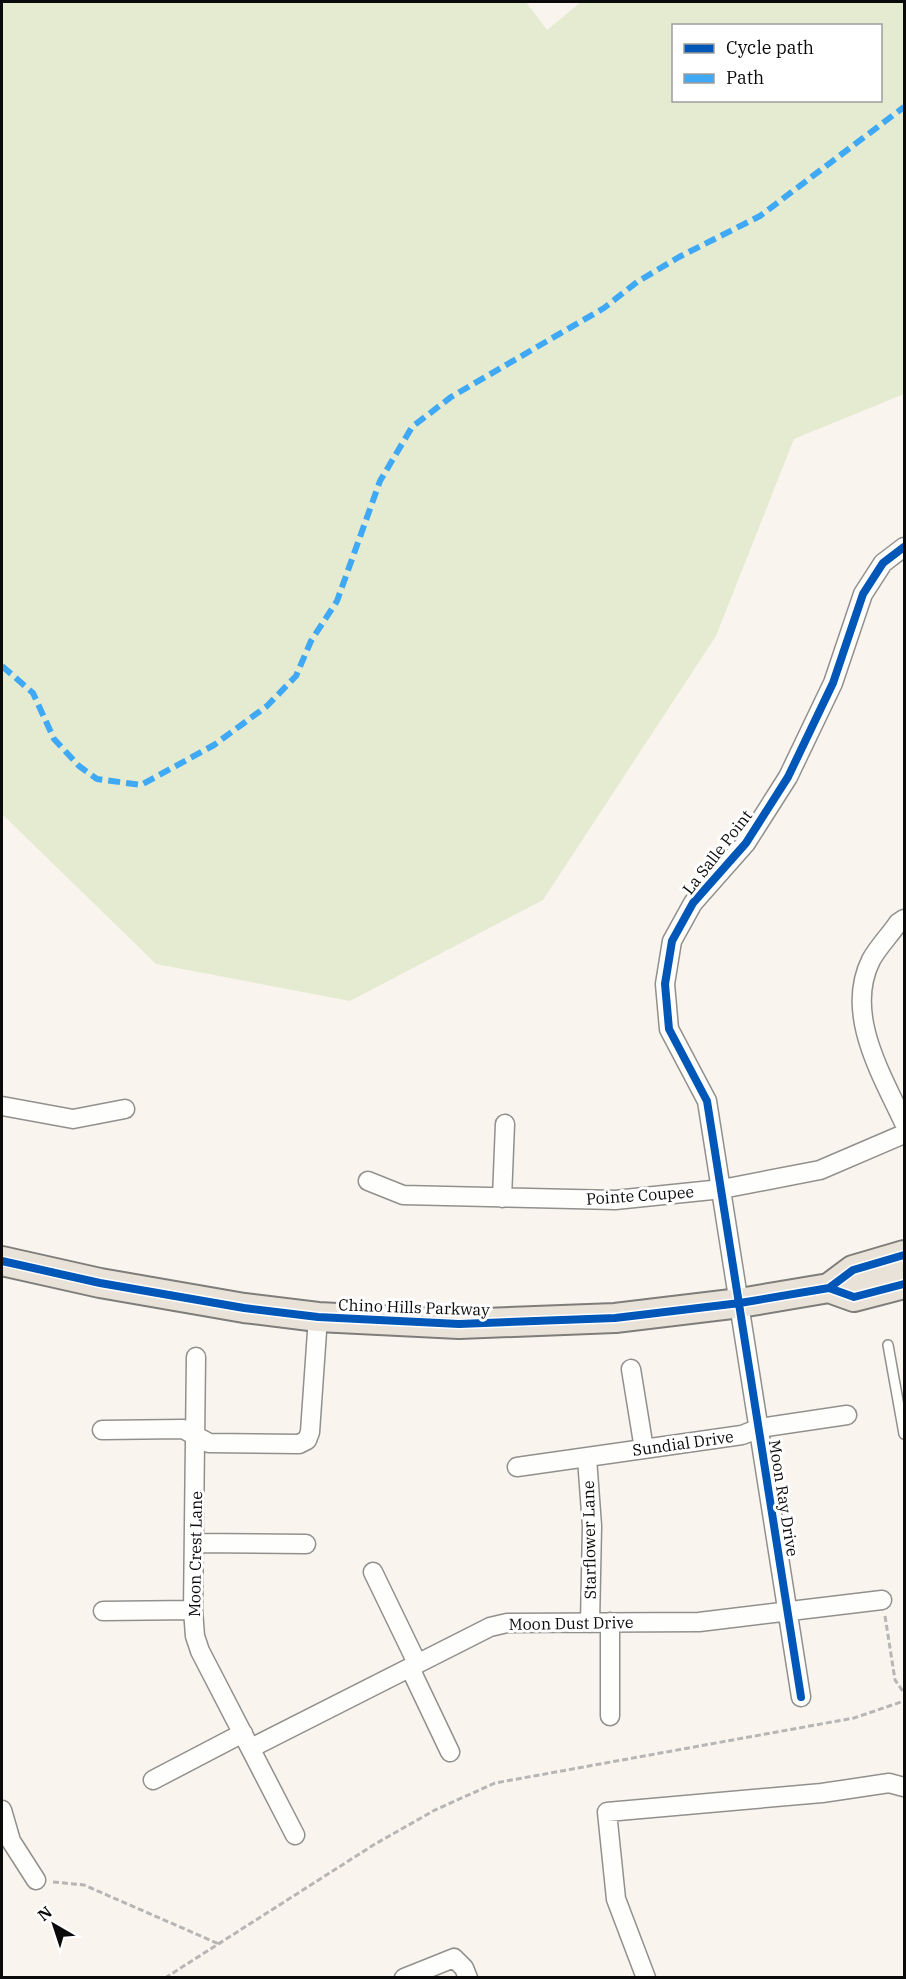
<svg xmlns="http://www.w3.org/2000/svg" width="906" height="1979" font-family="'IBM Plex Serif',serif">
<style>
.green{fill:#e5ebd0;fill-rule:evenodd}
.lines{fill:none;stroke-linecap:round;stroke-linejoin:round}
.service-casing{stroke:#92908d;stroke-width:12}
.minor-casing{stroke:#92908d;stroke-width:21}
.primary-casing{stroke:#7f7d7a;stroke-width:32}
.path{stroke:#b7b6b5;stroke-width:3;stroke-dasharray:6 3;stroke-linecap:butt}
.service{stroke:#fefefc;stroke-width:9}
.minor{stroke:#fefefc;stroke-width:18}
.primary{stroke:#e9e2d9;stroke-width:28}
.quiet{stroke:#3fa9f5;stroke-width:6;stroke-dasharray:12 6;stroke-linecap:butt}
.cycleway-casing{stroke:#fff;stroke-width:11}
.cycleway{stroke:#0057b8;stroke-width:8}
.labels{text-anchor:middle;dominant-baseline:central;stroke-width:6;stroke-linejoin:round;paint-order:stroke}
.street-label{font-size:16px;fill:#0a0a0a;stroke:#fff}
</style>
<rect width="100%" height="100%" fill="#f9f5ee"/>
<path class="green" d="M2 2H526L547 30 581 2H904V394L794 439 716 636 543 900 350 1001 156 964 2 814ZM674 26H880V100H674Z"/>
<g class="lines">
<g class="service-casing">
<path id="service" d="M888 1345 904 1434"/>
</g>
<g class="minor-casing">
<path id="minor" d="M904 919 898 923C890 935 878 947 871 960 844 1014 882 1075 904 1123
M2 1106 73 1119 125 1109
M368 1181 403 1195 615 1200 722 1189 820 1170 904 1134
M502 1198 505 1124
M196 1357 193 1610 195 1636 200 1651 295 1835
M631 1369 644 1449
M102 1430 183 1429 209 1443 299 1444 307 1440 310 1432 318 1317
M587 1458 592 1526 590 1623
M517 1467 742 1435 760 1428 847 1415
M195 1543 306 1544
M373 1572 417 1663
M103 1611 193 1610
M410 1668 450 1752
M801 1697 707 1101 669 1029 665 984 672 941 693 903 746 843 788 777 833 683 863 594 883 563 904 547
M610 1716V1622
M251 1748 490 1627 507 1623 699 1622 882 1600
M153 1780 243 1733
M2 1810 11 1841 36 1880
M404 1978 454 1958 464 1968 468 1978
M646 1978 616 1899 607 1812 822 1793 889 1783 904 1787"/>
</g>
<g class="primary-casing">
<path id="primary" d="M2 1261 100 1283 244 1308 318 1317 459 1324 615 1318 740 1303 829 1288 853 1270 904 1255
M829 1288 854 1297 904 1284"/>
</g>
<path class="path" d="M885 1616 895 1680 904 1693
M53 1882 84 1885 219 1944
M165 1978 375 1844 435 1810 495 1783 854 1718 904 1701"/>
<use href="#service" class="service"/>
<use href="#minor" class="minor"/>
<use href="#primary" class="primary"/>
<path class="quiet" d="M2 666 33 693 54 739 79 766 97 779 141 785 214 745 267 706 296 676 311 641 337 601 380 481 412 427 451 397 604 308 637 282 679 257 760 216 904 107"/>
<g class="cycleway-casing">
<path id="cycleway" d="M2 1261 100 1283 244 1308 318 1317 459 1324 615 1318 740 1303 829 1288 853 1270 904 1255
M829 1288 854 1297 904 1284
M801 1697 707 1101 669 1029 665 984 672 941 693 903 746 843 788 777 833 683 863 594 883 563 904 547"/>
</g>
<use href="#cycleway" class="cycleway"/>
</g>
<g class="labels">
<g class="street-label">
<text transform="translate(717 852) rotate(-52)">La Salle Point</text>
<text transform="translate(640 1195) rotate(-4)">Pointe Coupee</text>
<text transform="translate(414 1307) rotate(2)">Chino Hills Parkway</text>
<text transform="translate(683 1443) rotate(-8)">Sundial Drive</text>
<text transform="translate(784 1498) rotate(81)">Moon Ray Drive</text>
<text transform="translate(589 1540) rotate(-91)">Starflower Lane</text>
<text transform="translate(195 1554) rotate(-89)">Moon Crest Lane</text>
<text transform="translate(571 1623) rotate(-1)">Moon Dust Drive</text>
</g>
</g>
<rect width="906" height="1979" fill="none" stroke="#0a0a0a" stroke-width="6"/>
<rect x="672" y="24" width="210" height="78" fill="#ffffff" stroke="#9d9d9d" stroke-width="1.5"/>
<rect x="684" y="44" width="30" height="9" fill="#0057b8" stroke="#9d9d9d" stroke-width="1.5"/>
<text x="726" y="54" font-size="18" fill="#0a0a0a">Cycle path</text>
<rect x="684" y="74" width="30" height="9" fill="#3fa9f5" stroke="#9d9d9d" stroke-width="1.5"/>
<text x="726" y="84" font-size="18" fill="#0a0a0a">Path</text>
<g transform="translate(54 1925) rotate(321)" stroke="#ffffff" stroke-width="4.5" paint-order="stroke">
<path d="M0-4.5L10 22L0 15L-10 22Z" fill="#0a0a0a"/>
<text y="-9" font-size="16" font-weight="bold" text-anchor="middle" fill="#0a0a0a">N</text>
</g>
</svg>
